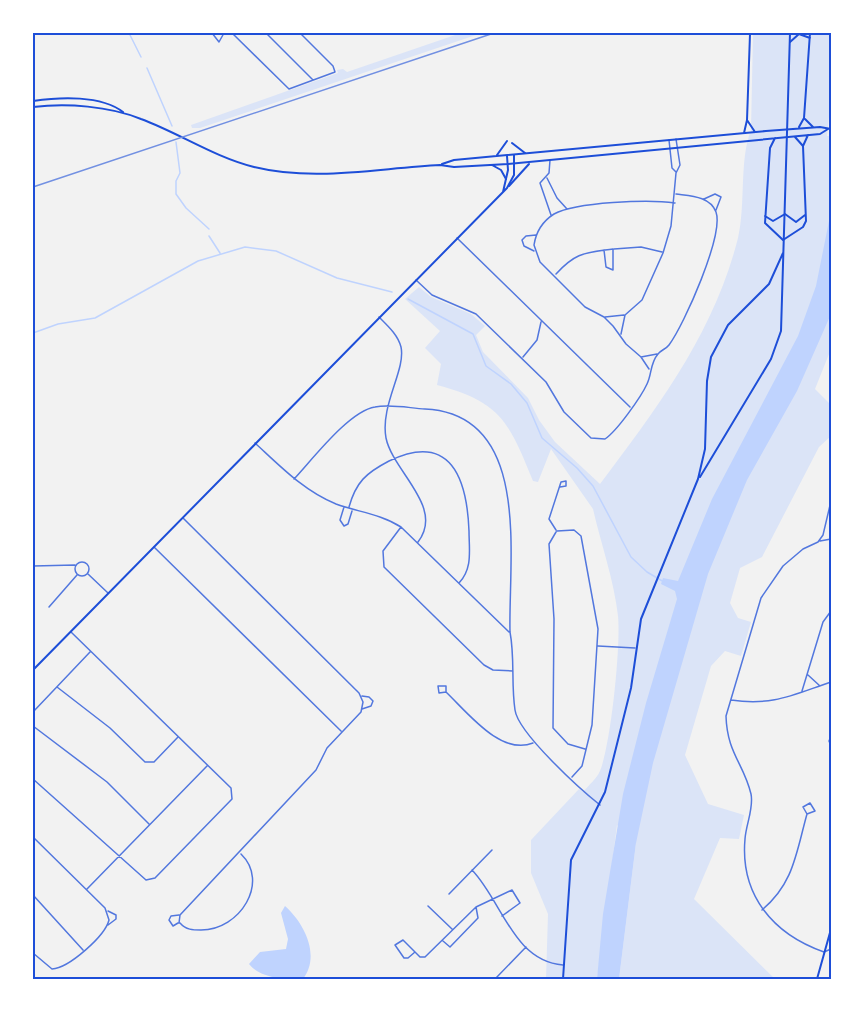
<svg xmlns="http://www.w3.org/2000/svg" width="864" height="1012" font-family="Raleway,sans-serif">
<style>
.green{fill:#dbe4f7}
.water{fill:#bfd3fe}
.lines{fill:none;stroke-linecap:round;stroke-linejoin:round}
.stream{stroke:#bfd3fe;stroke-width:1.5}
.minor{stroke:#5277de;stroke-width:1.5}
.secondary{stroke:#1d4ed8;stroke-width:2}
.primary{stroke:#1d4ed8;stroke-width:2}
.rail{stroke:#7290e2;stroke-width:1.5}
.neatline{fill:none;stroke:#1d4ed8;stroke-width:2}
</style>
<rect width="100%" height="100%" fill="#f2f2f2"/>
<path class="green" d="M461 33H482L200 128H192L191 125 338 73 337 70 343 69 347 72Z
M753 33H831V97L827 136H831V349L815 389 831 405V436L819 447 762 557 740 568 730 603 738 618 751 622 741 656 725 651 711 666 685 755 708 804 744 815 739 839 720 838 694 899 775 979H619L636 843 617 825 597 979H546L548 914 531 873V840L579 789 583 792C588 786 597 778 600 771 611 744 621 645 618 616 614 580 601 544 593 509L551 449 538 482 533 481C509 422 501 402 437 385L441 364 425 348 440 331 405 299 419 287 431 297 471 314 485 326 476 335 483 352 528 398 539 420 555 442 600 484C658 407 714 333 738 238 746 204 739 160 751 130Z"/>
<path class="water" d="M831 211V314L797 391 747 480 708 574 653 763 636 843 619 979H597L603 914 623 794 646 703 677 599 675 591 661 584 663 578 678 581 712 499 798 336 816 286Z
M285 906C304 923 321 955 303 979 286 979 261 979 249 964L260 952 286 949 288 939 281 913Z"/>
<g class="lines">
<path class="stream" d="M129 33 141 57
M147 68 172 126
M176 142 180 173 176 181V194L186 208 209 229
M209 236 220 253
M408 299 473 334 486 366 511 384 527 403 542 438 577 468 593 486 631 557 647 572 664 582
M33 333 58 324 95 318 198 261 245 247 276 251 337 278 392 292"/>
<path class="minor" d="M212 33 219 42 224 33
M232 33 289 89 335 72 333 66 300 33
M266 33 313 80
M669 140 672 168 676 172
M550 160 549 173 540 183 551 215
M547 178 557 198 567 209
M704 199 715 194 721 197 716 210
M457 238 630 407
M614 249 641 247 662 252
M534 251 524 246 522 240 526 236 536 235
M556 274C576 252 585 253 613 249V270L606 267 604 250
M416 280 432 295 476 314 546 382 564 412 591 438 605 439C617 431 641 397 647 384 652 374 650 363 658 354 661 350 666 349 669 345 684 325 724 235 716 212 710 196 690 196 676 194
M379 317C388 326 398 335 401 347 406 370 380 405 386 438 393 472 445 507 418 542
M605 317 624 315
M621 334 625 315 642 300 663 253 671 226 676 173 680 165 676 139
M523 357 537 340 541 322
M641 357 657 354
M649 369 641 357 626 344 613 326 604 317 585 307 540 262 534 245C536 232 543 221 554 214 576 202 649 199 675 203
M255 443C280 466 304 491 336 504 358 512 381 514 401 527L509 632
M294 479C312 460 349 411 375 407 390 404 409 408 425 409 533 414 508 559 510 632 515 658 511 684 515 710 518 733 581 790 600 805
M831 501 823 535 818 542 803 549 783 566 761 598 726 716C727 753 744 764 751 794 754 808 746 824 745 839 740 895 773 934 824 952L831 949
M344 507 340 520 344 526 348 524 352 511
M349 507C356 482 366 473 389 461 451 431 467 479 469 531 469 550 473 568 459 583
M401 527 383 551 384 567 484 665 493 670 513 671
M556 530 549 519 561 482 566 481V486L560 487
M557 531 574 530 581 536 598 629 592 725 582 766 572 777
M556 532 549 544 554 619 553 728 568 744 585 749
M820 541 831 539
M154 547 341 731
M75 569a7 7 0 1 1 14 0a7 7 0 1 1-14 0Z
M33 566 75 565
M88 574 108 593
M49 607 77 575
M598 646 635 648
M808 675 820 686
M57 687 110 728 145 762H154L178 737
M802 691 823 622 831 611
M446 692 439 693 438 686H446V692C468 713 501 756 533 743
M362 696 369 697 373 701 371 706 362 709
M731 700C773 706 792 695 831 682
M33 712 90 652
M33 726 107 782 149 824
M831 736 829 741 831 746
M33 779 146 880 155 878 232 799 231 788 71 632
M33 837 105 908 109 920C105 936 69 968 52 969L33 953
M472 870C502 901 513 961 563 965
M87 889 207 766
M449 894 492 850
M33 895 83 950
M428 906 452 929
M762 910C794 883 796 853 807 814L803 807 810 803 815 811 807 814
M108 911 116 915V919L108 925
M178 923 173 926 169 920 171 916 179 915
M179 923 180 915 316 770 327 748 361 712 363 702 359 693 183 518
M180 923C186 930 193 930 201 930 240 930 270 882 241 854
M443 941 450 947 478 918 476 907
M415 952 408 958H404L395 945 403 940 420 957H425L476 907 512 890 520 903 502 916
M496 978 526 947"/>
<path class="secondary" d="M503 192 508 170 507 156
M700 477 771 359 781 331 790 33
M33 670 507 188 514 175V155
M563 979 571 860 605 792 631 688 641 619 698 479 705 449 707 381 711 357 728 325 769 284 783 253
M817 979 831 929"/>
<path class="primary" d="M790 42 799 34 810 38
M33 101C60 97 101 95 123 112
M33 107C67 103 109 106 141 119 179 133 214 157 254 167 315 182 378 168 440 165L454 167 508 164 820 134 828 129
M805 119 813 127
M747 120 755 132
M799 127 804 118 810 33
M744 133 747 120 750 34 765 33
M795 137 803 146
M775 138 770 148 765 223 783 240 803 227 806 221 803 146 808 135
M512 143 525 153
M497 155 507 141
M442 164 454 160 766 131 820 127 831 129
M492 165 501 170 506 179
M509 186 529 164
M765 216 773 221 785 214 796 222 805 215"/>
<path class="rail" d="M33 187 494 33"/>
</g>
<rect width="864" height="1012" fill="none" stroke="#ffffff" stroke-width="69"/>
<rect x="34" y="34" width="796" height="944" class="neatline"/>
</svg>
